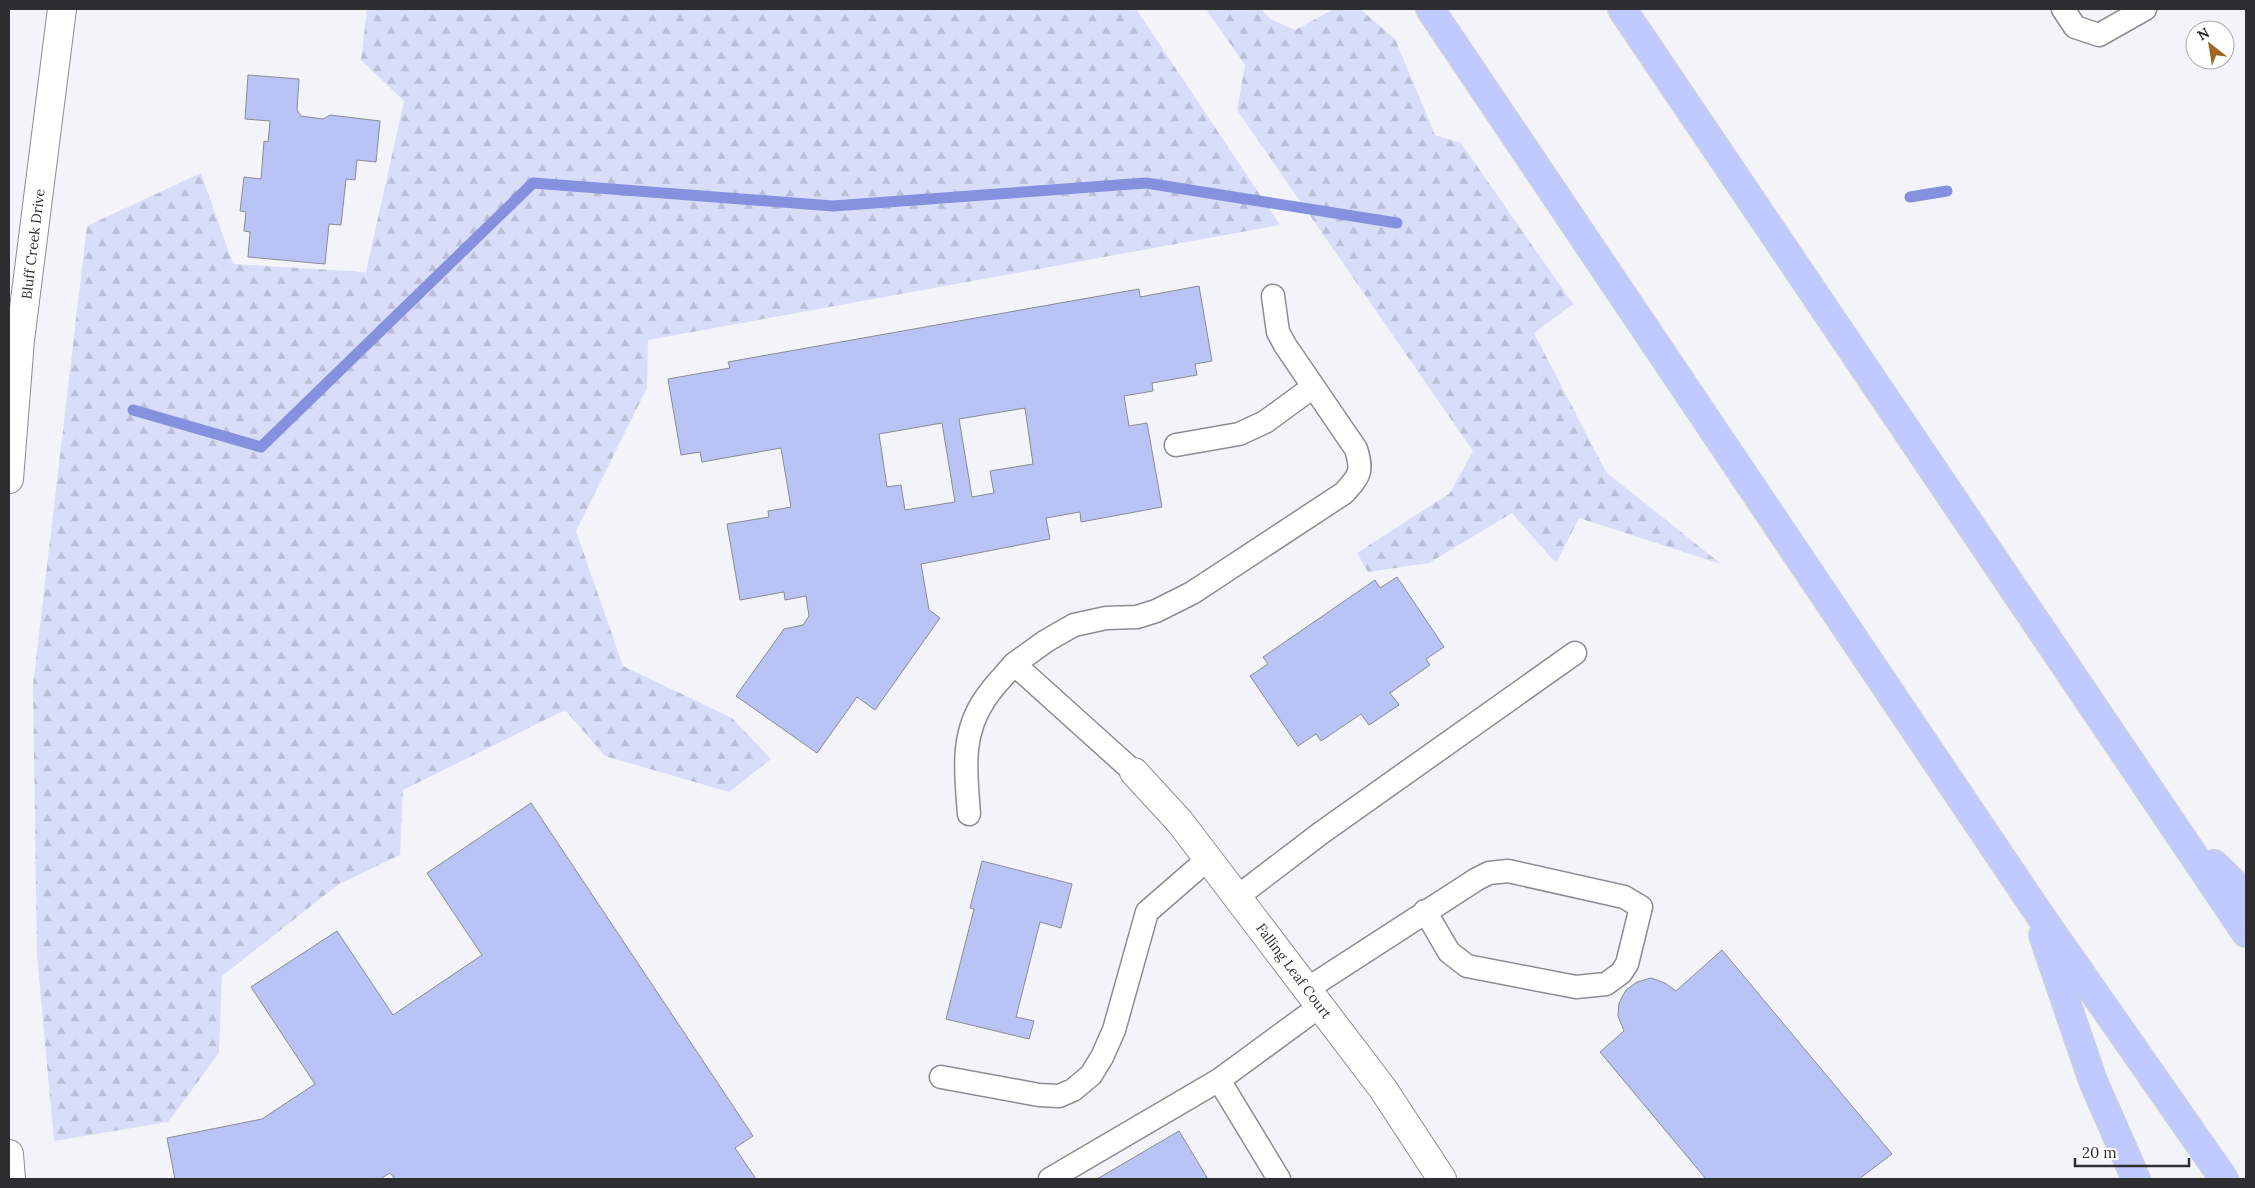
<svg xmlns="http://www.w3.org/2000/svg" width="2255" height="1188" font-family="Lora,serif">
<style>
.forest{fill:url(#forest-firs)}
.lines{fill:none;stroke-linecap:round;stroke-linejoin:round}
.stream{stroke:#8591df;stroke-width:11}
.building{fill:#bac3f5;stroke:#8b8c91;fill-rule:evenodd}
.service-casing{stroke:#8c8d92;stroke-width:25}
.minor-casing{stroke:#8c8d92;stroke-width:30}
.motorway-casing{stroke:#d1d1d1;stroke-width:30}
.service{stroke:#fff;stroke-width:22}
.minor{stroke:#fff;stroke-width:28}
.motorway{stroke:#c0cafe;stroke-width:28}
.labels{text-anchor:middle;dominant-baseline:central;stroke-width:4;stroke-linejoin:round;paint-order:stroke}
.street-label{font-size:14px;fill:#2d2e2f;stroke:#fff}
</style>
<defs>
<pattern id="forest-firs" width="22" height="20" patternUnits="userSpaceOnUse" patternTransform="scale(1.25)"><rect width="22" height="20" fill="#d8ddf9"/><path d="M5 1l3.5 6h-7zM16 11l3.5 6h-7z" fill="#babed6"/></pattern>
</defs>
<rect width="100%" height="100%" fill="#f3f4f9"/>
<path class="forest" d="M367 9H1136L1280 225 648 340 647 388 576 531 623 666 732 718 771 759 729 792 605 756 565 710 403 790 400 855 339 884 222 976 219 1053 168 1122 54 1141 37 956 33 685 87 226 201 173 233 264 366 272 404 101 361 60Z
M1206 9H1261L1270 19 1295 30 1334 9H1360L1395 39 1435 135 1461 143 1573 304 1534 333 1606 472 1721 564 1579 518 1556 563 1512 513 1429 563 1368 572 1357 553 1450 493 1473 451 1237 110 1245 65Z"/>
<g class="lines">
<path class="stream" d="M1910 197 1947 191
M133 410 261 447 533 183 833 206 1146 183 1397 223"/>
</g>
<path class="building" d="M248 75 299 79 297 110 301 116 323 119 330 115 380 121 376 162 357 160 355 180 346 179 341 225 329 224 325 264 248 257 250 232 244 231 246 212 240 211 244 177 261 179 264 141 268 142 270 121 245 119Z
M1199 286 1212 361 1195 364 1197 375 1152 383 1153 391 1124 396 1129 426 1147 423 1162 507 1081 522 1080 512 1046 518 1050 539 921 564 929 610 940 618 875 710 857 697 817 753 736 696 784 629 803 625 809 616 806 596 785 600 784 592 740 600 727 524 769 517 768 511 791 507 781 448 702 462 700 452 681 455 668 379 730 368 728 362 1139 289 1140 297ZM1025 408 1033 464 990 471 994 493 972 497 959 419ZM942 423 955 502 905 510 901 485 887 487 879 434Z
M1397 577 1444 647 1426 659 1430 665 1390 693 1399 705 1369 725 1361 714 1321 741 1316 734 1298 746 1250 676 1268 664 1263 657 1375 580 1380 588Z
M531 803 753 1136 735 1148 756 1179H395L390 1173 380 1179H175L167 1138 262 1119 315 1084 251 987 337 931 393 1015 482 955 427 873Z
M982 861 1072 884 1061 928 1040 922 1016 1017 1034 1021 1029 1039 946 1019 974 909 970 908Z
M1722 950 1892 1154 1859 1179H1706L1600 1052 1624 1031 1618 1016 1619 1003 1626 990 1637 982 1651 978 1665 983 1676 991Z
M1179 1131 1208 1179H1097Z"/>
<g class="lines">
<g class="service-casing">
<path id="service" d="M2063 9 2075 27 2099 35 2145 9
M1176 445 1239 434 1265 422 1313 387
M1014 664 1046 641 1074 625 1106 618 1137 617 1156 611 1192 593 1344 493C1360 475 1363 472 1356 449L1285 345 1278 332 1273 296
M969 814C966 774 960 735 985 699 993 686 1005 675 1014 664L1134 772
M1237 897 1321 833 1575 653
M1307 989 1477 879 1489 873 1508 871 1624 897 1641 907 1627 964 1621 973 1606 984 1576 987 1467 966 1449 952 1425 911
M941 1077 1039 1095 1059 1096 1073 1090 1091 1075 1102 1057 1114 1030 1147 912 1208 859
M1050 1179 1219 1080
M1279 1179 1219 1080 1320 1006"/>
</g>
<g class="minor-casing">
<path id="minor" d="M9 479 20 340 62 9
M1134 772 1180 822 1383 1089 1442 1179
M9 1154 11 1179"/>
</g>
<g class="motorway-casing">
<path id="motorway" d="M1430 9 2033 905 2224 1179
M1622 9 2246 933
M2214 864 2246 895
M2043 935 2093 1081 2136 1179"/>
</g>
<use href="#service" class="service"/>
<use href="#minor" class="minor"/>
<use href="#motorway" class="motorway"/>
</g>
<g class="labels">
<g class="street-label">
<text transform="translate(33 244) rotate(-83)">Bluff Creek Drive</text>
<text transform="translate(1294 971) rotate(53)">Falling Leaf Court</text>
</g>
</g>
<rect width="2255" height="1188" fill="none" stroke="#2d2e2f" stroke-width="20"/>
<g transform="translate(2210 45) rotate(329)"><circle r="24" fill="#ffffff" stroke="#ababac"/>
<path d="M0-4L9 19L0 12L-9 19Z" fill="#a06724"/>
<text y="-8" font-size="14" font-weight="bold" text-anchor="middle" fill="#2d2e2f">N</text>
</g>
<path d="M2075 1158v8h114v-8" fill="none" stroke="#2d2e2f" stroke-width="2.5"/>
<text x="2082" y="1158" font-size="15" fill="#2d2e2f" stroke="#ffffff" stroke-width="4" paint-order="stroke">20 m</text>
</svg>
